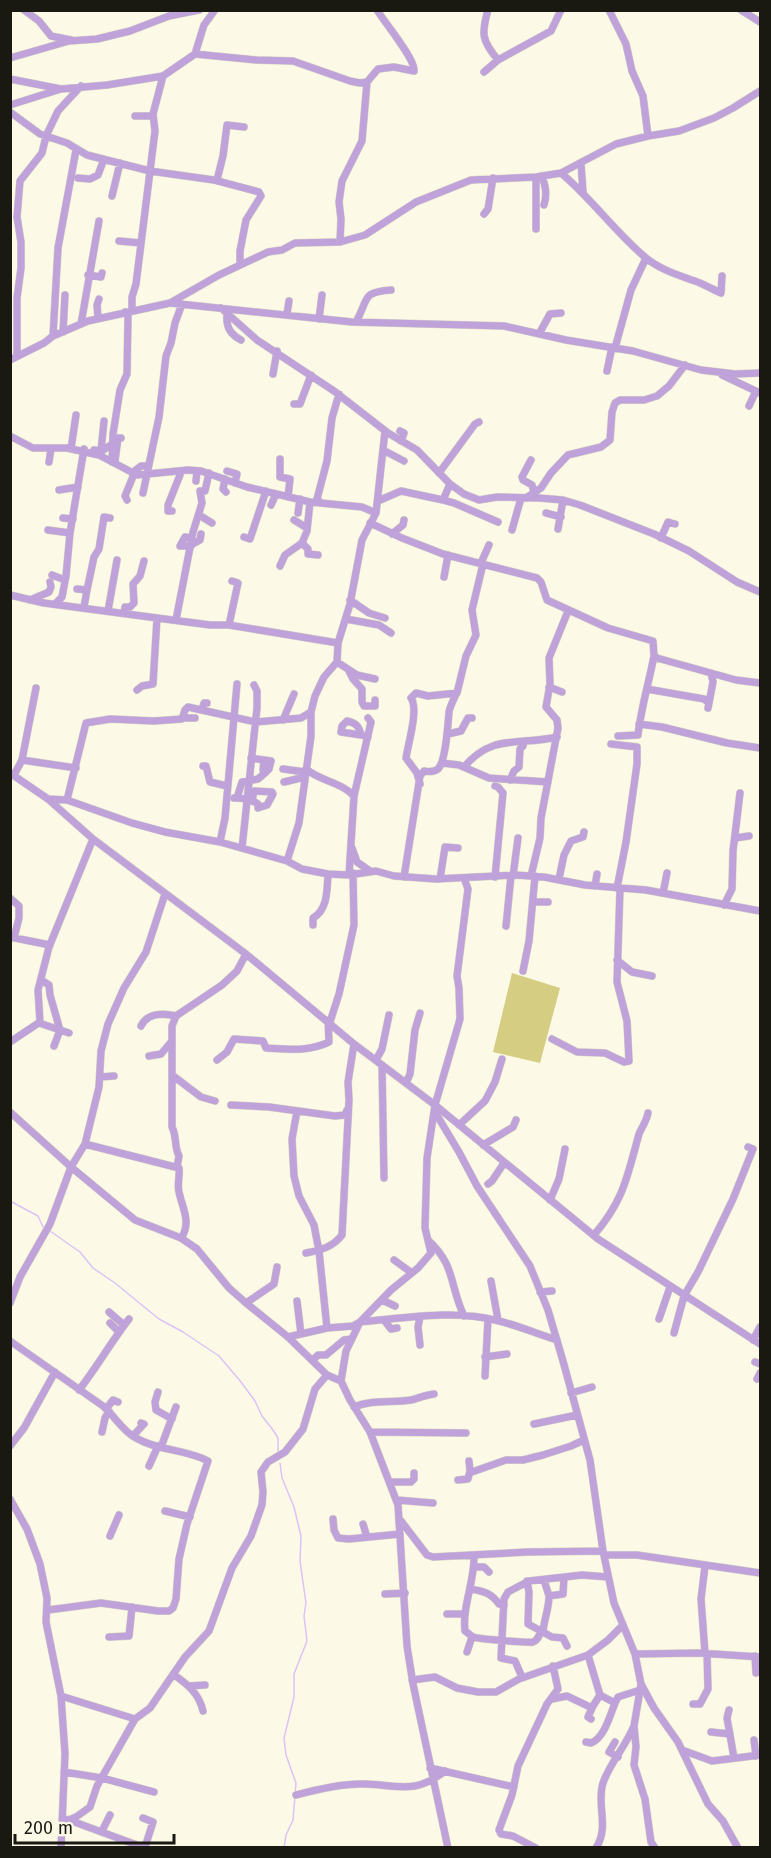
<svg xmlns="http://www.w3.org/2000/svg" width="771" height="1858" font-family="'Fira Sans',sans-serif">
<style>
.green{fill:#d4cd82}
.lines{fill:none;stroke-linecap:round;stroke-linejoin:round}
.stream{stroke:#dcc2f6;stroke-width:1.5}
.minor-casing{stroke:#d8d6c5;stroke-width:8}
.minor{stroke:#bfa2da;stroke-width:7}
</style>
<rect width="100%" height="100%" fill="#fcfae7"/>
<path class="green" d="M512 973 560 988 540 1063 493 1052Z"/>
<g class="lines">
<path class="stream" d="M10 1201 38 1216 43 1227
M50 1231 80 1252 93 1268 115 1283 159 1319 183 1332 219 1356 241 1382 255 1401 262 1416 273 1430 278 1438V1453
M280 1463 282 1478 294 1507 301 1536 300 1561 306 1603 304 1616 307 1641 294 1674V1697L284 1738 286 1755 296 1783 293 1820 286 1835 284 1848"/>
<g class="minor-casing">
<path id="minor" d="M24 10 39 21 51 36 71 40
M488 10C481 34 482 41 498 60
M609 10 626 44 632 71 643 96 648 136
M741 10 760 22
M195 54 204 25 215 10
M10 58 69 41 97 39 130 31 169 16 199 10
M484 72 498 60 551 31 561 10
M10 79 61 89
M10 105 61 89 107 85 163 76 195 54 257 60 293 61 350 81 360 83 367 82 378 69 394 67 414 71C416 60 385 23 377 10
M10 112 40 134 67 143 87 155 150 171 214 180 259 192 261 196 246 220 240 251V265
M135 116H153
M581 163 583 192
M561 173C592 199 615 232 646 258 662 271 682 276 700 283 707 286 714 290 721 293L722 276
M541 176C546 184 547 196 544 205
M78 178 90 179 98 175 104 159
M217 180 223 156 227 125 244 127
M112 196 120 163
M484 214 488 209 493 178
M536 229V177
M119 241 141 243
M340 242 341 219 339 202 342 181 362 141 367 82
M88 275 101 277 102 273
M170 303 219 275 268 252 282 250 295 243 340 242 365 235 416 202 471 180 536 177 561 173 616 144 648 136 679 131 714 118 733 108 760 91
M221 308 257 340 334 391 388 433 417 450 450 484 464 494 479 500 497 497 539 498 563 500 580 505 654 534 689 551 737 582 760 592
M132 310V297L136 284 155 131 153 114 163 76
M287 314 289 301
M227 315C226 327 230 334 241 340
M98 318 97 305 99 299
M319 319 322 295
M356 322C369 299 361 292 391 290
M81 324 99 221
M63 332 65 295
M539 334 550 314 561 313
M53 336 58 248 76 150
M615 348 631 290 646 258
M17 356V298L21 268V242L17 217 20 181 42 153 46 136 58 111 81 86
M10 360 44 343 53 336 88 321 170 303 352 322 504 326 566 340 633 351 701 370 735 374 760 373
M607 371 612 347
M273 374 277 351
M722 375 760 393
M294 404H300L311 375
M749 406 756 391
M400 431 404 433 401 441
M10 436 33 448H67L99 455 137 475 188 470 201 471 247 487 310 502 362 507 376 513
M71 449 76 415
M94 450 102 451 112 444
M383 450 404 461
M101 451 104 421
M280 459V477L290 479 288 497
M531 460 522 477 523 480 532 485 534 492
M115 461 118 438H121
M49 462 51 449
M112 462 113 434 120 390 127 374 128 316 125 312
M227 471 237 474 235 483
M132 473 141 466H148
M439 473 475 424 479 422
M225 479 223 489 226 492
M196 481 197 471
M59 490 78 487
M143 493 159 417 166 356 171 343 175 323 182 304
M526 498 541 488 551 473 568 455 601 447 610 440 612 412 615 403 620 400H644L657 396 669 386 685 365
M127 500 125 496 134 474
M443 500 454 503 498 522
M378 501 401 491 443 500 450 484
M310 502 307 531 302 543 308 549V554L318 555
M321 503 317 499 327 461 332 418 339 394
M271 505 276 494
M172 511H168V505L180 475
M298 513 300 499
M546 513 561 517
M199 515 212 523
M63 518 73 519
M294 520 307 528
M370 523 402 538 443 554 537 578 541 582 547 600 608 628 653 641 654 656 657 658 736 680 760 683
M558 529 563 500
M48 530 70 533
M512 530 521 498
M392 534 403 525 404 520
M244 537 250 539 266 491
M661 538 668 522 675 524
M191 545 200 540 201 534
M191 546H180L185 537 192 538
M481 563 489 545
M280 566 285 555 302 543
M52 575 65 580
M444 577 448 555
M77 589 87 590 84 607
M87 590 94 557 99 549 104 517 110 518
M10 595 44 603 210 625H229L338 643
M30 600 49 592 51 587 50 582
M350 600 369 613 385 618
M55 604 62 597 66 576 70 533 84 449
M108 611 117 560
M124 613 125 607H130L134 603 133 584 140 576 144 561
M346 619 379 625 391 633
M176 620 193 532 202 503 200 491H205L209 473
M229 625 238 583 232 581
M337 662 357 675 375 679
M349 671 353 679 362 689V702L364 706H375V700
M549 687 562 692
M647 689 704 699 709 703 708 708
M137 690 142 686 153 684 157 618
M709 703 713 682 711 673
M202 709 204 703H207
M183 718H195
M283 720 294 694
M639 724 662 727 727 743 760 748
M448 734 461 731 468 718H472
M361 735C359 726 356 723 347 721L342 726 341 732 361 735 368 737
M618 736 638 735C641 708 649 682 654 656
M611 744 637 747V764L626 842 617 888
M22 760 76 768
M264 760 271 761 269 769 266 772
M442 763 459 765 489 778 548 782
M203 766H206L210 782 227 786
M464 767C493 733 519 746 557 737
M283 769 305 772
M306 769C320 781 341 782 354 796
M10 773 48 799 93 839 246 954 354 1044 435 1105 598 1239 760 1344
M14 775 22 760 36 688
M510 780 514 771 519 767 520 749 523 746 524 741
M284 782 305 777
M420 784 417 773 406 758C408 744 419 709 411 698L416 693 428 696 457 693 466 656 476 635 472 610 483 564
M234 798C242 798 251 799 258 804V808L267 805 273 794 272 792 254 791 252 801
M237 798 242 782 258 779 266 772 263 770 264 760 251 758
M48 799 67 800 132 823 165 832 220 842 287 861 302 869 328 874 349 875 376 871 394 876 436 879 516 875 544 877 585 885 646 890 760 911
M67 800 86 723 110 719 154 721 182 719 185 710 188 707 256 722 301 718 311 712
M735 838 749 836
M220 842 225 818 237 684
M242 848 257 708V691L254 685
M352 848 357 862 370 871
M287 861 299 823 311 736V712L315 696 324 677 337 662 338 643 350 604 362 540 376 513 385 431
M349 875 354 796 371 722 368 718
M513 876 518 838
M531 876 540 838 541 818 558 728 557 720 546 707 550 684 549 658 568 611
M404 877 420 776 424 771C429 772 434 772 438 769 446 761 448 723 449 712 450 706 454 699 456 694
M495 877 503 793 498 787 495 786
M440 879 445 847 458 848
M559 879 564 855 571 841 583 837 584 832
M595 886 597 874
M663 893 667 873
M10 898 19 906V918L14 938
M533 902H548
M724 905 732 889 733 851 740 793
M313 925V918C328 910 327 889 328 874
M506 926 511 876
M10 937 50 945
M617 960 632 972 652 976
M523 971 529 941 535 876
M41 980 49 985 50 995 60 1030 54 1046
M330 1022 339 994 354 925 353 873
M39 1023 69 1033
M141 1026C147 1013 163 1013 176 1016
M552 1039 577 1052 605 1053 624 1062 629 1061 627 1021 617 982 620 889
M10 1042 40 1022 38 990 49 947 93 839
M149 1056 161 1054 172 1041
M217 1060 227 1052 234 1039 263 1041 266 1048C287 1049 309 1052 329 1042L328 1020
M376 1060 382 1049 389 1015
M382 1065 384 1178
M172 1075V1127C177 1136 174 1147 179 1156L177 1167
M100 1077 114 1076
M406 1083 410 1074 415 1030 420 1013
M215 1101 201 1097 172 1075V1026L176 1016 222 985 237 971 246 954
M231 1105 269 1107 335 1116 345 1115 347 1110
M297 1111 292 1139 294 1176 299 1196 314 1225 319 1251 327 1328
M10 1112 71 1167 135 1220 181 1238 197 1249 229 1288 246 1303 288 1337 327 1375 341 1381 350 1400 370 1432 398 1505 407 1646 413 1684 448 1848
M435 1112 459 1152 477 1186 530 1266 548 1310 563 1361 590 1460 603 1551 614 1603 635 1654 641 1684 634 1726 636 1747 634 1765 645 1799 651 1842 655 1848
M459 1125 485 1101 495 1082 502 1059
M85 1144 179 1168C180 1176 177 1185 179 1192 182 1207 192 1223 181 1238
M483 1145 513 1127 516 1120
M488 1184 492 1181 504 1163
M550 1200 559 1179 565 1149
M594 1235C624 1200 627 1177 639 1134 642 1127 647 1120 648 1113
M428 1240C456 1266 449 1284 464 1316
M306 1253C321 1250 333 1247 342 1235L349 1100 348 1082 354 1044
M394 1260 412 1273
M491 1281 498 1320
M540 1292 552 1291
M382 1300 395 1306
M297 1301 301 1334
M10 1303 20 1277 50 1224 71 1167 85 1144 99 1087 101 1051 108 1024 124 988 146 952 165 894
M246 1303 274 1284 277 1267
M109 1312 124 1325
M420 1317 418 1327 420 1345
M659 1319 670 1287
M384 1320 391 1329 397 1328
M110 1323 119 1332
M674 1333 684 1296 698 1272 733 1199 753 1149 748 1147
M288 1337 327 1328 353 1326 360 1322C405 1318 455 1309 499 1321 519 1326 538 1334 557 1340
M753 1340 760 1327
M10 1341 103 1406C115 1416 122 1431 136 1438 158 1451 186 1449 208 1461L187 1524 179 1559 176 1599 173 1608 169 1611H158L101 1603 48 1610
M485 1357 507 1354
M313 1360 318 1355H326L344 1340 351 1339
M755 1362 760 1364
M485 1376 488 1319
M757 1379 760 1373
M341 1381 346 1351 360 1322 391 1290 418 1268 431 1253 425 1228 427 1158 435 1105 460 1019 459 988 457 976 468 889 464 878
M79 1390C97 1367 111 1342 129 1319
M158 1392 155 1402 156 1410 172 1419
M571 1393 592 1387
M354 1407C372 1399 392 1403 411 1400 419 1398 425 1395 434 1394
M106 1409 113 1400 118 1402
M534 1424 577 1415
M102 1432 105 1418 109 1411
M370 1432 466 1433
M133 1436 142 1426 144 1424 141 1423
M10 1446 24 1428 55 1372
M161 1447 176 1407
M469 1461 470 1471 472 1472 506 1460H523L543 1455 571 1446 584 1440
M149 1466 158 1446
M458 1480 468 1479 470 1471
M391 1482H411L414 1479V1473
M10 1499 27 1529 40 1564 47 1598 46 1622 61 1696 65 1754 61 1848
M397 1500 433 1503
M165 1511 190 1517
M333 1519 334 1530 338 1538 349 1539 400 1534
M401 1521 427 1555 433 1557 527 1552 603 1551
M363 1524 367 1537
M110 1536 119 1515
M474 1555C475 1581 462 1606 465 1631 467 1632 471 1636 473 1637 478 1639 528 1643 533 1642 538 1640 539 1636 541 1631L552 1637 563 1638 567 1646
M604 1555H637L760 1573
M705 1566 701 1599 705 1653
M475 1567H484L489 1572
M544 1580 549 1596 563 1594 564 1578
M527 1581 529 1592 528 1624 541 1631
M470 1589C484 1591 491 1593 499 1604L504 1605
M385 1594 405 1593
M447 1614H465
M543 1632C544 1619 549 1609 549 1596
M109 1637 129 1636 132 1607
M467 1652 472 1637
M635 1654 699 1653 760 1657
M588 1655 600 1695 615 1703 618 1697 640 1690
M755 1656 756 1673
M173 1674C187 1684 199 1693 203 1711
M522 1677 515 1661 501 1658 504 1599 508 1592 529 1581 582 1575 608 1577
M412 1680 435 1677 457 1688 478 1692H496L519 1679 588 1655 608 1640 622 1626
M641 1684 654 1708 678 1742 708 1804 723 1821 738 1848
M189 1686 205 1685
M61 1696 135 1719
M552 1699 567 1696 590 1707 593 1706 600 1695
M693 1704H700L708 1689 707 1654
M729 1710 727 1718 734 1758
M591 1719 588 1717 593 1706
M711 1732 730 1734
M754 1740 756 1756
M586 1742 591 1743C604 1738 610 1716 615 1703
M615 1742 609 1752 618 1757
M682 1750 712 1761 760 1755
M430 1768 514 1787
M64 1772 102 1778 154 1792
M296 1795C318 1789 343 1783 365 1784 400 1785 414 1795 445 1771
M143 1818 153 1822 145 1847
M63 1819 69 1820 76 1817 90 1807 97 1786 135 1719 150 1708 185 1657 209 1631 232 1568 251 1536 262 1505 263 1492 261 1472 268 1462 285 1452 303 1429 315 1389 327 1375
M69 1820 145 1848
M102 1831 110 1815
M536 1848 513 1836 501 1834 499 1830 512 1795 518 1766 547 1704 558 1689 553 1666
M596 1848C610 1826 596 1805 603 1783 610 1763 625 1747 633 1728"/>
</g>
<use href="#minor" class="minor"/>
</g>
<rect width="771" height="1858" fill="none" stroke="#191912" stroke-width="24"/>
<path d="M15 1834v9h159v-9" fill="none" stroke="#191912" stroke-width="3"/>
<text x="24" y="1834" font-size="18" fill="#191912" stroke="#fcfae7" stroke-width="4.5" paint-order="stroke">200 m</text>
</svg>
